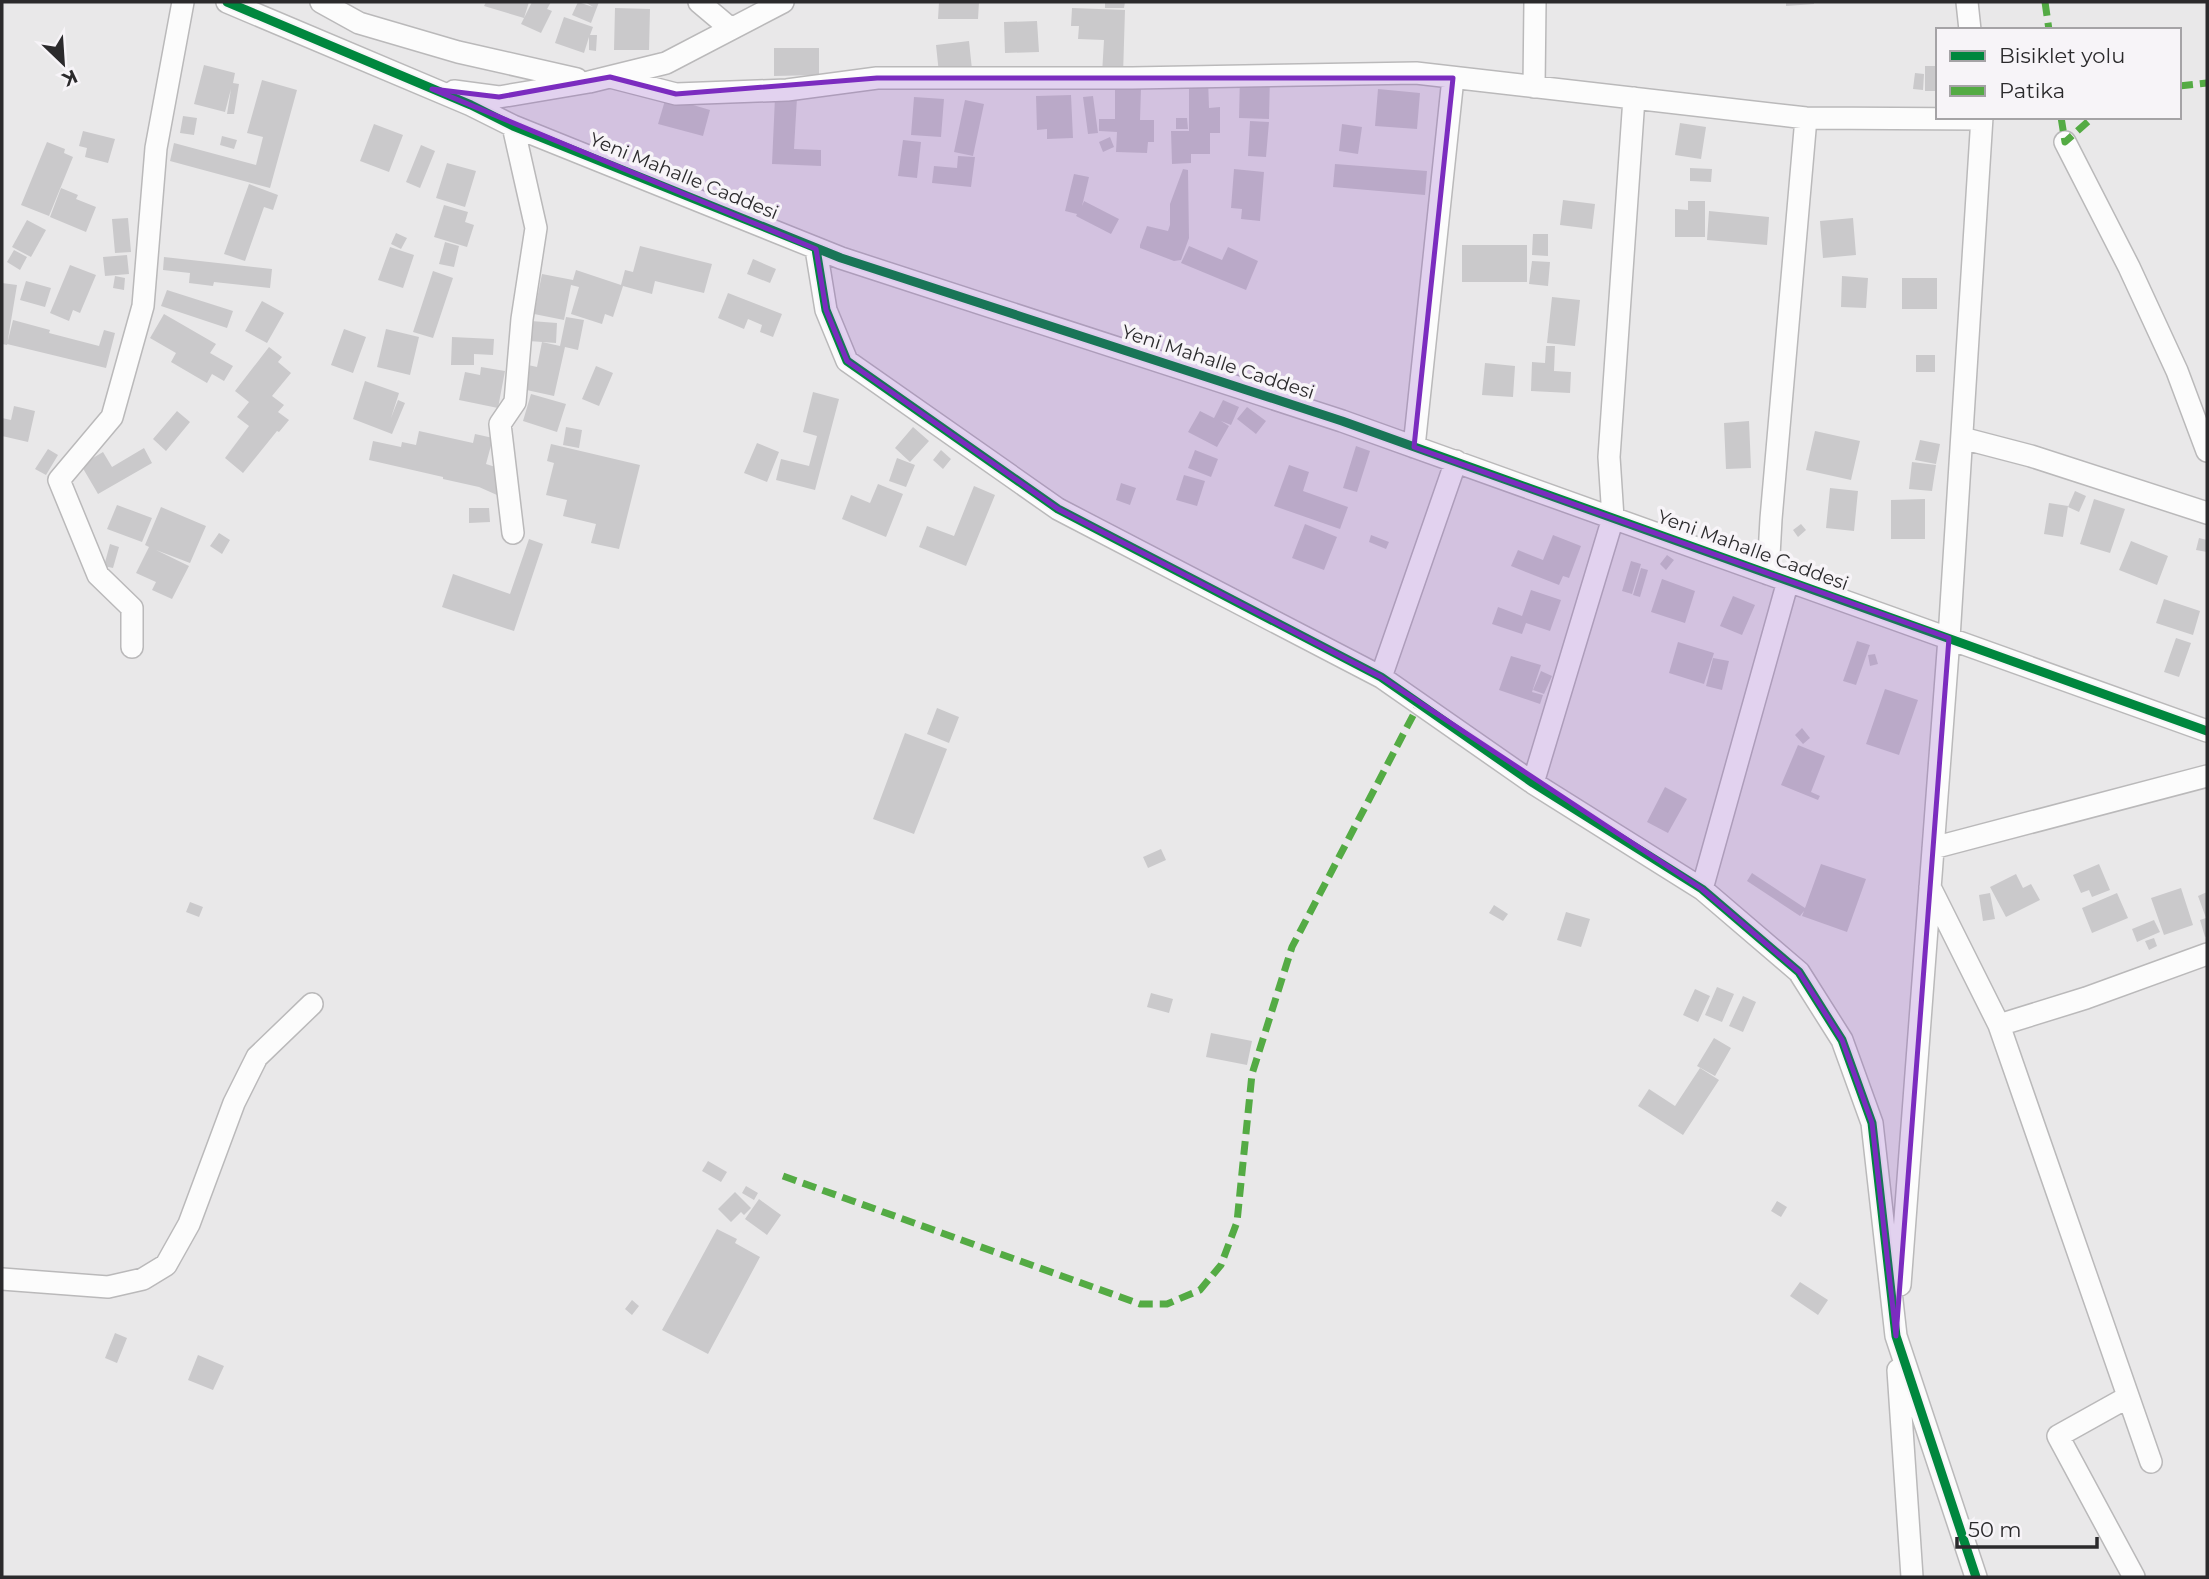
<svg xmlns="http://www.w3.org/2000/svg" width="2209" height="1579" font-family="Montserrat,sans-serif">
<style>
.building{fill:#cac9cb}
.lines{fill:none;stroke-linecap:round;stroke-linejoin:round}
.minor-casing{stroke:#bab9ba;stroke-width:24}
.minor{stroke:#fcfcfc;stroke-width:21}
.quiet{stroke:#54ab44;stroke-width:7;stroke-dasharray:14 7;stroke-linecap:butt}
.cycleway-casing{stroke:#f7f4f8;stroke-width:13}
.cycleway{stroke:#00873e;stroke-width:9}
.marked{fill:#7b2cbf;fill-opacity:0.2;stroke:#7b2cbf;stroke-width:5;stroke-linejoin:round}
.labels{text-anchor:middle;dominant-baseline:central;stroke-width:7;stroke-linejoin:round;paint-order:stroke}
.street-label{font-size:19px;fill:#2b2a2c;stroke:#f7f4f8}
</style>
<rect width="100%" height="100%" fill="#e9e8e9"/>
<path class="building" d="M486 2H529L524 18 484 6Z
M532 2H551L547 9 552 11 541 33 521 24Z
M578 2 593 7 585 2H599L591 23 572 15Z
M939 2H979L978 19H938Z
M1105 2H1125L1124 8H1105Z
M1786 2H1814V4L1786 6Z
M615 8 650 9 649 50H614Z
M1072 8 1125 10 1123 75 1102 74 1104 40 1078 39 1079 26H1071Z
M564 17 593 27 590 35H597L596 51 589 50V37L584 53 555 43Z
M1037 21 1039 52 1005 53 1004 22Z
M969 41 973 79 940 83 936 45Z
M774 48H819V75L774 76Z
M204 65 235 73 233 83 239 84 234 114H227L231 89 225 112 194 104Z
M1925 66H1938V91H1925Z
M1915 73 1924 74 1923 90 1913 89Z
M1240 75 1270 76 1269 119 1239 118Z
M1189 78H1208L1209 108 1220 107V133H1210V154H1191V163L1172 164 1171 131H1189Z
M262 80 297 90 270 188 170 161 174 143 256 165 263 137 247 133Z
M1115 89H1141L1140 120H1154V142H1148L1147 153 1116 152 1117 132 1099 131V119H1115Z
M1378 89 1420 93 1417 129 1375 126Z
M1071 95 1073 138 1047 139V129L1037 130 1036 96Z
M1093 96 1098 133 1088 134 1083 97Z
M666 97 710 110 703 136 658 124Z
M775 97 797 98 794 149 821 150V166L772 164Z
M914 97 944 99 941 137 911 135Z
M965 100 984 104 973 156 954 152Z
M183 116 197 118 194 135 180 133Z
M1176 118H1187L1188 129H1176Z
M1250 121 1269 122 1266 157 1248 156Z
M1680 123 1706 127 1701 159 1675 155Z
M374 124 403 135 389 172 360 161Z
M1342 124 1362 127 1358 154 1339 151Z
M83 131 115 139 108 163 85 157 87 148 79 146Z
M222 136 237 140 234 149 220 145Z
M1110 137 1114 147 1103 152 1099 142Z
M903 140 921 142 917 178 898 176Z
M47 142 65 149 64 153 73 157 49 216 21 205Z
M421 145 435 151 420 188 406 182Z
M958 156 975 157 971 187 932 183 934 166 957 168Z
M447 163 476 171 465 207 436 198Z
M1335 164 1427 171 1425 195 1333 187Z
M1690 168 1712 169 1711 182 1690 181Z
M1183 169 1188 170 1189 238 1181 260 1174 261 1140 248V245L1147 226 1168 231 1170 225V204Z
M1234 169 1264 172 1260 221 1241 219 1242 209 1231 208Z
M1074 174 1089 177 1082 206 1084 201 1119 219 1111 234 1076 216 1077 214 1065 211Z
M249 184 278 195 273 210 264 207 245 261 224 254Z
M61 188 78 195 76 199 96 207 86 232 50 217Z
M1563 200 1595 204 1592 229 1560 225Z
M1688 201H1705V237H1675V209L1688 210Z
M444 205 468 212 465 222 474 225 467 247 434 237Z
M1709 211 1769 217 1767 245 1707 240Z
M128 218 131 252 115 253 112 219Z
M1853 218 1856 255 1823 258 1820 221Z
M27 220 46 230 31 257 12 247Z
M396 233 407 238 401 249 391 244Z
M1533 234H1548V256L1532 255Z
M445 242 459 246 454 267 439 264Z
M1462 245H1527V282H1462Z
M640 246 712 264 704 293 655 281 652 294 623 286 613 317 605 314 602 324 571 314 579 287 571 285 564 320 534 314 542 274 573 280 576 270 621 285 625 270 633 272Z
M1189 246 1222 260 1228 247 1258 261 1246 290 1181 263Z
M390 247 414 255 403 288 378 280Z
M14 250 27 257 20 270 7 262Z
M127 255 129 274 105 276 103 257Z
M164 257 272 269 270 288 214 282 213 286 189 283 190 273 163 270Z
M753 259 776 269 770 283 747 274Z
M1532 261 1550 262 1548 286 1529 284Z
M70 265 96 275 80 313 73 310 69 321 50 313Z
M433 271 453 278 433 338 413 332Z
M115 276 125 278 124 290 113 288Z
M1842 276 1868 278 1866 308 1841 307Z
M1902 278H1937V309H1902Z
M26 281 51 288 45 307 20 300Z
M2 283 17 285 7 345 2 344Z
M167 290 233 311 227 328 161 306Z
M728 293 782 314 773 337 760 332 762 325 748 319 744 329 718 318Z
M1552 297 1580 300 1575 346 1547 343Z
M262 301 284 313 267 343 245 331Z
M164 314 216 344 210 353 233 366 224 381 212 374 207 383 171 362 176 353 150 338Z
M566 317 584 320 578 350 565 347 554 396 522 389 528 365 537 367 542 342 560 346Z
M13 320 50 330 49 333 99 346 104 330 115 333 106 368 7 344Z
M531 321 557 323 556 343 529 341Z
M344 329 366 337 353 373 331 365Z
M386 329 419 337 410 375 377 367Z
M452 337 494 339 493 355 474 354V365H451Z
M1546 346H1555L1554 371 1571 372 1570 393 1531 391 1532 362 1545 363Z
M269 347 282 357 278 362 291 373 272 396 284 405 278 412 289 420 279 432 277 431 243 473 225 458 249 426 237 417 249 402 235 391Z
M1916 355H1935V372H1916Z
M1485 363 1515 366 1513 397 1482 395Z
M596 366 613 373 599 406 582 399Z
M481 367 505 371 498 408 459 400 465 372 480 375Z
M365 381 399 393 391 418 398 400 405 403 392 434 353 419Z
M813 392 839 399 815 490 776 480 781 459 809 466 817 436 803 432Z
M531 394 566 404 557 432 523 421Z
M1223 400 1239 407 1231 425 1221 421 1229 426 1217 447 1188 432 1200 411 1214 418Z
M14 406 35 411 28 442 2 436V418L11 420Z
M1247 407 1266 421 1256 434 1237 419Z
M177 411 190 422 166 451 153 439Z
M1749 421 1751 468 1726 469 1724 423Z
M566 427 582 430 579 448 563 445Z
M913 427 929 441 910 462 895 448Z
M419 431 473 443 475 434 493 438 486 464 505 470 497 495 479 487 443 479V477L369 460 373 441 401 447 402 442 416 445Z
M1815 431 1860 441 1851 480 1806 470Z
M1920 440 1940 444 1936 464 1915 460Z
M757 443 779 452 767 482 744 473Z
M551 444 640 465 619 549 591 543 596 524 563 516 567 500 546 495 554 463 547 461Z
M1356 446 1370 451 1357 492 1343 488Z
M144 448 152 463 98 494 81 465 103 452 112 467Z
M48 449 58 455 46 475 35 469Z
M941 450 951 459 943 469 933 460Z
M1195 450 1218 459 1211 477 1188 468Z
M897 458 915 465 906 487 889 481Z
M1912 462 1936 465 1932 491 1909 489Z
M1289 465 1309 472 1303 491 1348 507 1340 529 1274 506Z
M1184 475 1205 481 1197 506 1176 500Z
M1121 483 1136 488 1130 505 1116 500Z
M878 484 903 494 886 537 842 519 851 495 870 503Z
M974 486 995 495 966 566 919 547 927 526 954 536Z
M1830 488 1858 491 1854 531 1826 528Z
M2075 491 2086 496 2079 512 2068 507Z
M1925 499V539H1891V500Z
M2094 499 2125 509 2110 553 2080 544Z
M2049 503 2068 506 2063 537 2044 534Z
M117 505 152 518 142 542 107 529Z
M161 507 206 526 190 563 156 550 189 566 172 599 152 590 156 582 136 573 149 547 145 545Z
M469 508H489L490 522 469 523Z
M1305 524 1337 537 1324 570 1292 558Z
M1801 524 1806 530 1798 537 1793 530Z
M219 533 230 540 222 554 210 546Z
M1371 535 1389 542 1386 549 1369 542Z
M1553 535 1581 546 1569 578 1563 576 1559 585 1511 566 1518 550 1543 560Z
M2199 538 2207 540V552L2196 550Z
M529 539 543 544 514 631 442 607 453 574 510 594Z
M2131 541 2168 556 2157 585 2119 570Z
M110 544 119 547 113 568 104 566Z
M1667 555 1674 560 1666 570 1660 564Z
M1631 561 1641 564 1632 594 1622 591Z
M1641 568 1648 570 1640 597 1633 595Z
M1662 579 1695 591 1685 623 1651 612Z
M1531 590 1561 600 1550 631 1526 623 1522 634 1492 624 1498 607 1522 616Z
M1733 596 1755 605 1742 635 1720 626Z
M2164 599 2200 611 2193 635 2156 623Z
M2176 638 2191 643 2179 677 2164 672Z
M1857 641 1870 645 1856 685 1843 681Z
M1678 642 1714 653 1704 684 1669 673Z
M1875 654 1878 664 1870 666 1868 655Z
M1511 656 1541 665 1532 692 1543 695 1540 704 1499 690Z
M1713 658 1729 661 1722 690 1706 686Z
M1541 671 1552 676 1544 694 1533 690Z
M1885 689 1918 700 1899 755 1866 744Z
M937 708 959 717 949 743 927 734Z
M1802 728 1810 738 1803 744 1795 735Z
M905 733 947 749 914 834 873 819Z
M1798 745 1825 756 1811 792 1820 796 1818 800 1781 785Z
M1665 787 1687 799 1668 833 1647 822Z
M1161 849 1166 860 1148 868 1143 857Z
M1821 864 1866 879 1847 932 1802 916 1804 911 1800 916 1747 881 1752 873 1805 908Z
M2099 864 2110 890 2092 897 2089 890 2081 893 2073 875Z
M2016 874 2023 888 2031 884 2040 900 2006 917 1990 887Z
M2181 888 2193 925 2164 935 2151 898Z
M2207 892V936L2205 937 2200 920 2206 918 2198 896Z
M1990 893 1995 919 1983 921 1979 895Z
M2117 893 2128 918 2092 933 2082 908Z
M190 902 203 907 199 917 186 912Z
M1494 905 1508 914 1503 921 1489 913Z
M1566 912 1590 919 1581 947 1557 940Z
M2154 920 2160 932 2137 942 2132 929Z
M2154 938 2157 946 2149 950 2145 941Z
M1717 987 1734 994 1722 1022 1705 1015Z
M1695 989 1710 996 1698 1022 1683 1015Z
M1151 993 1173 999 1169 1013 1147 1007Z
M1743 996 1756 1002 1743 1032 1729 1026Z
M1211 1033 1252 1041 1247 1065 1206 1057Z
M1714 1038 1731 1048 1715 1076 1697 1066Z
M1700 1068 1719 1080 1683 1135 1638 1106 1649 1089 1675 1106Z
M708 1161 727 1172 721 1182 702 1171Z
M746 1186 758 1193 754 1200 742 1193Z
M735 1192 751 1208 744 1215 741 1212 731 1222 718 1209Z
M759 1199 781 1215 767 1235 745 1219Z
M1777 1201 1787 1207 1781 1217 1771 1211Z
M717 1229 737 1239 735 1243 760 1257 708 1354 662 1330Z
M1800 1282 1828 1300 1818 1315 1790 1296Z
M632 1300 639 1306 632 1315 625 1309Z
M115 1333 127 1338 117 1363 105 1358Z
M198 1355 224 1366 213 1390 188 1380Z"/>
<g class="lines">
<g class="minor-casing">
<path id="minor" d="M227 2 471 105 513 126 841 258 1342 421 2207 731
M321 2 359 23 458 52 577 79
M699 2 731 29
M1967 2 1970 30
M610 77 676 94 787 90 877 78H1132L1416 73 1806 118 1982 119
M1534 87 1535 2
M454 91 499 97 589 82 666 63 783 2
M513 126 536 228 522 319 515 402 500 424 513 533
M2065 142 2129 267 2177 371 2207 451
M816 249 826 310 847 361 1058 509 1381 677 1533 783 1702 889 1799 972 1842 1040 1872 1123 1896 1336 1976 1577
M1962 438 2031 456 2207 513
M1414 447 1453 78
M1768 574 1771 519 1806 118
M132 647V608L98 575 59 480 112 417 143 306 156 148 183 2
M1381 677 1456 461
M1533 783 1613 518 1609 457 1634 98
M1933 848 2207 776
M1930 887 1999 1025 2151 1462
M1702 889 1788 581
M1999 1025 2086 998 2207 954
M2 1279 108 1287 143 1279 166 1265 189 1224 234 1103 257 1057 312 1004
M1900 1285 1949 638 1982 117
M1898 1370 1912 1577
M2128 1397 2058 1436 2134 1577"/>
</g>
<use href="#minor" class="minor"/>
<path class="quiet" d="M2045 2 2049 30
M2179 86 2207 83
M2061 117 2065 142 2093 117
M783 1176 1140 1304H1167L1200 1290 1221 1265 1237 1222 1252 1074 1292 947 1419 704"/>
<g class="cycleway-casing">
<path id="cycleway" d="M227 2 471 105 513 126 841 258 1342 421 2207 731
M816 249 826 310 847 361 1058 509 1381 677 1533 783 1702 889 1799 972 1842 1040 1872 1123 1896 1336 1976 1577"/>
</g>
<use href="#cycleway" class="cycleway"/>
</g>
<path class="marked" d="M610 77 676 94 877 78H1453L1414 447 1949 638 1896 1336 1872 1123 1842 1040 1799 972 1702 889 1381 677 1058 509 847 361 826 310 816 249 432 89 499 97Z"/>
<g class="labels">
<g class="street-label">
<text transform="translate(684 176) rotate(22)">Yeni Mahalle Caddesi</text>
<text transform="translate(1218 362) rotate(18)">Yeni Mahalle Caddesi</text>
<text transform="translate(1753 550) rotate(20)">Yeni Mahalle Caddesi</text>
</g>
</g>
<rect width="2209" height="1579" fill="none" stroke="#2b2a2c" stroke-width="7"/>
<rect x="1936" y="28" width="245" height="91" fill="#f7f4f8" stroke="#a5a3a6" stroke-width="2"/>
<rect x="1950" y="51" width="35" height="10" fill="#00873e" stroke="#a5a3a6" stroke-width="2"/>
<text x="1999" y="63" font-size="21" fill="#2b2a2c">Bisiklet yolu</text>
<rect x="1950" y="86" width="35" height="10" fill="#54ab44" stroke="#a5a3a6" stroke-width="2"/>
<text x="1999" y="98" font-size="21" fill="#2b2a2c">Patika</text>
<g transform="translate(63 63) rotate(155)" stroke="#f7f4f8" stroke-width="5" paint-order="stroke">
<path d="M0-5L12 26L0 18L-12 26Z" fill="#2b2a2c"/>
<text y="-10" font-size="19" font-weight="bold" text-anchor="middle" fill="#2b2a2c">K</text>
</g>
<path d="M1957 1537v10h140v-10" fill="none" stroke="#2b2a2c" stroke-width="3.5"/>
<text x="1968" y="1537" font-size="21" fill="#2b2a2c" stroke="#f7f4f8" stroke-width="5" paint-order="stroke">50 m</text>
</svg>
